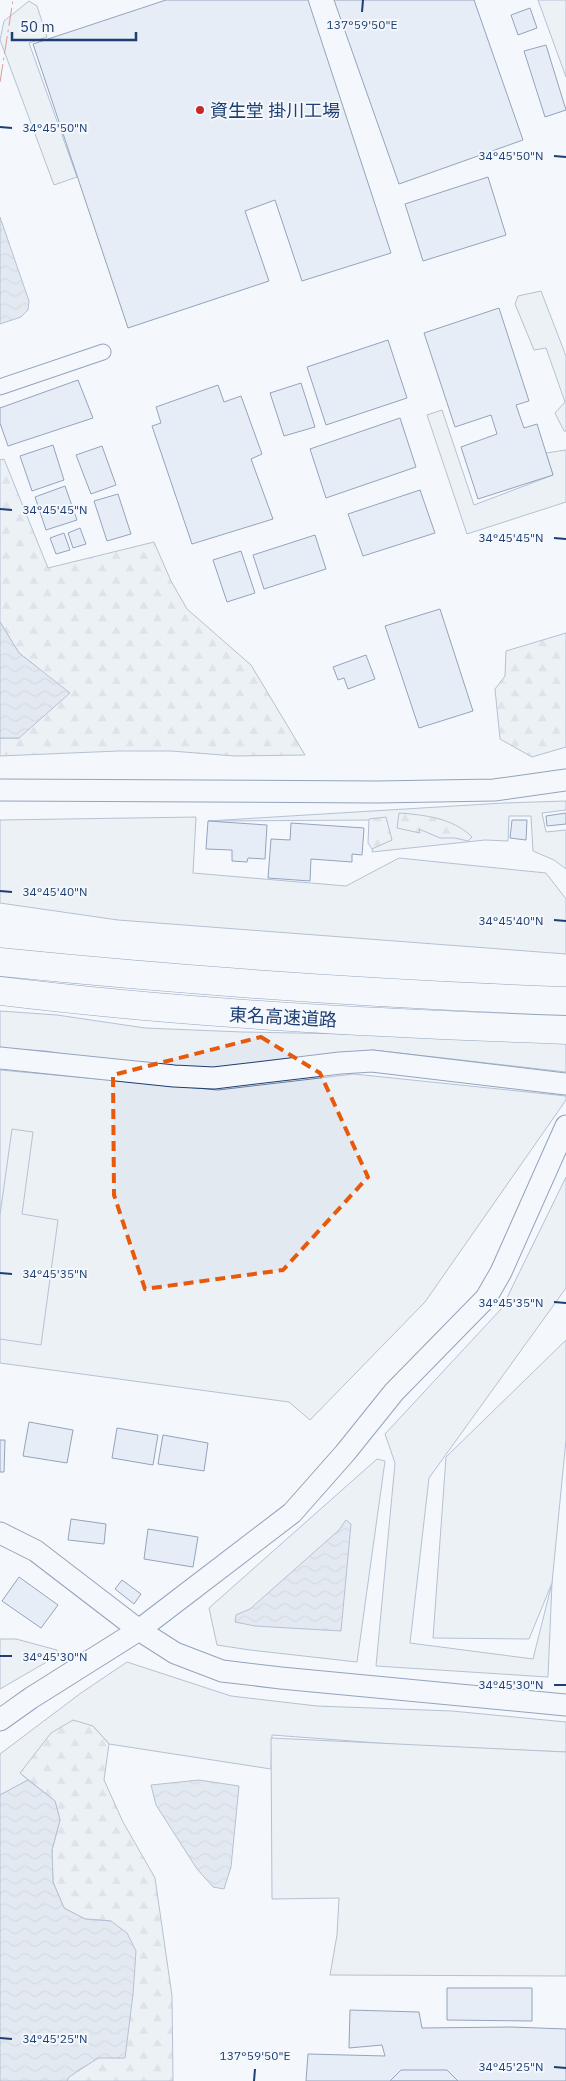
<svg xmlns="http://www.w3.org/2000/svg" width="566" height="2081" font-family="'IBM Plex Sans','Noto Sans JP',sans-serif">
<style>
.grass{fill:#e3e9f0;stroke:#687fa3}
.forest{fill:url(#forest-firs);stroke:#687fa3}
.parking{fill:#e3e8f0;stroke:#687fa3}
.water{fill:url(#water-waves);stroke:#687fa3}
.building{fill:#d5e0f0;stroke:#1d3f73}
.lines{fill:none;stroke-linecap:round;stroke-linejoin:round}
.street-casing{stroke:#1d3f73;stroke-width:17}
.secondary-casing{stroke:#1d3f73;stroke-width:23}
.highway-casing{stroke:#1d3f73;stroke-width:29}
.street{stroke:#f4f7fb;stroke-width:15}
.secondary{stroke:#f4f7fb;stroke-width:21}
.highway{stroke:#f4f7fb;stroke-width:28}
.power{stroke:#c62828;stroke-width:1;stroke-dasharray:18 4 2.5 4;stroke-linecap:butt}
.marked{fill:none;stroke:#e8590c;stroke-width:4;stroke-dasharray:10 6;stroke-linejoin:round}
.ticks{fill:none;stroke:#1d3f73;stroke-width:2}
.poi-dot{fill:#c62828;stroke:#f4f7fb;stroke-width:2}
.labels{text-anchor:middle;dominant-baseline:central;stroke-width:4;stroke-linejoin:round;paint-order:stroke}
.poi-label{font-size:18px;fill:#1d3f73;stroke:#f4f7fb;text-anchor:start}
.street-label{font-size:18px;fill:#1d3f73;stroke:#f4f7fb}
.ticks-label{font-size:12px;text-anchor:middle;fill:#1d3f73;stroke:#f4f7fb;stroke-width:4;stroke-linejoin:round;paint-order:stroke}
</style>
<defs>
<pattern id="forest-firs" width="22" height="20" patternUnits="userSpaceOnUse" patternTransform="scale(1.25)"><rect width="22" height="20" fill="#e3e9f0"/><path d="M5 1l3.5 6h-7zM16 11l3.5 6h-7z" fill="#c2c9d1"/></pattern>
<pattern id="water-waves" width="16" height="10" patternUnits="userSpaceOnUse" patternTransform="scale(1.25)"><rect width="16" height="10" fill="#cfd7e4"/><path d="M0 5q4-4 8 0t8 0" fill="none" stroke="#b1bac7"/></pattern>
</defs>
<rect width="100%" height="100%" fill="#f4f7fb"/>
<path class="grass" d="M29 1 37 6 47 37 29 43 77 177 54 185 0 40 4 21Z
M541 291 566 356V431H564L555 413 565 402 546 348 534 350 515 304 518 296Z
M442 410 474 505 553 475 546 453 566 450V502L467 534 427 415Z
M566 801V810L542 813 546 832 566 830V869L554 860 533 851 531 816H509L508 841 485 840 372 852 377 820 208 821 504 803Z
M0 1011 57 1015 145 1028 242 1032 566 1038V1072L373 1050 214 1071 145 1062 92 1059 46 1051 0 1048Z
M0 1070 218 1090 354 1074 566 1096V1100L425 1302 310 1420 289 1402 0 1363Z
M566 1177V1288L429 1478 410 1643 533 1659 552 1583 548 1677 376 1666 395 1463 385 1434 502 1308Z
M377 1459 385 1461 357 1662 250 1650 217 1645 209 1608Z
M0 1639H16L57 1650V1656L0 1689Z
M127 1662 231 1696 317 1706 452 1711 566 1722V1752L405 1745 272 1735 271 1769 109 1744 93 1726 20 1773 28 1780 0 1795V1754L81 1693Z"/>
<path class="forest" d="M4 459 48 568 154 542 171 581 187 609 251 665 305 755 235 756 171 751H118L0 756V738H19L37 667 19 653 0 622V460Z
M566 633V747L532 757 500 739 495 689 505 676 506 651Z
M399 813C425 815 453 818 472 837L468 841 455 838H440L419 829 420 833 397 828Z
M386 817 392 840 372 849 368 843 369 819Z
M73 1720 93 1726 109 1744 104 1780 123 1822 155 1878 172 1996 173 2081H67L68 2077 98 2058 111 1921 85 1919 64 1908 53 1882 52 1850 60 1820 55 1801 20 1773 51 1733Z"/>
<path class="parking" d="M538 0H566V77Z
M196 817 193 873 346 886 399 858 546 873 566 899V954L118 920 0 903V820Z
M12 1129 33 1132 22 1214 58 1220 41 1345 0 1339V1215Z
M566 1340V1440L552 1583 529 1639 433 1638 446 1457Z
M271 1738 566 1752V1976L330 1975 337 1935 339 1898 272 1899Z"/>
<path class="water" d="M0 217 29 301 28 310 21 317 0 324Z
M0 622 19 653 70 693 19 738H0Z
M346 1520 351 1524 341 1631 255 1626 235 1622 236 1615 250 1609 339 1530Z
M28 1780 55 1801 60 1820 52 1850 53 1882 64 1908 85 1919 111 1921 127 1933 136 1951 133 1994 125 2058H98L69 2077 67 2081H0V1795Z
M199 1780 239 1786 231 1867 224 1889 213 1887 197 1869 156 1805 151 1785Z"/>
<path class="building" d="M166 0H308L391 253 302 281 275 200 245 211 269 281 128 328 33 44Z
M334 0H474L523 140 399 184Z
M530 8 537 28 518 35 511 15Z
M546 45 566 110 545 117 524 51Z
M488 177 506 235 423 261 405 204Z
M499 308 529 401 516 405 524 428 537 424 553 475 478 499 461 447 497 434 491 415 455 427 424 333Z
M388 340 407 398 326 425 307 367Z
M78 380 93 418 8 446 0 423V408Z
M301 383 315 427 284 436 270 393Z
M218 385 224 402 241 396 262 454 251 459 273 519 192 544 152 426 161 423 156 407Z
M400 418 416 467 326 498 310 449Z
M53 445 64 480 32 491 20 456Z
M102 446 116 485 91 494 76 455Z
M65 486 77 520 46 530 35 497Z
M420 490 435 533 363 556 348 514Z
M118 494 131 534 107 541 94 501Z
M80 528 86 544 73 548 68 533Z
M64 533 70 550 56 554 50 538Z
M315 535 326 569 264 589 253 555Z
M241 551 255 593 227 602 213 560Z
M440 609 473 711 419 728 385 626Z
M366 655 375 679 348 689 344 678 338 680 333 667Z
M566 813V824L547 826 546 816Z
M512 820H527L526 840 510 838Z
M208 821 267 825 265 859 248 858 247 862 232 861V850L206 849Z
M291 823 364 828 362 855 352 854V862L311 859 310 881 268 878 271 839 290 840Z
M29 1422 73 1430 67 1463 23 1456Z
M117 1428 158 1435 153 1465 112 1458Z
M163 1435 208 1443 204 1471 158 1464Z
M0 1440H5L4 1472H0Z
M71 1519 106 1524 104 1544 68 1540Z
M148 1529 198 1537 193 1567 144 1559Z
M19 1577 58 1605 41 1628 2 1601Z
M122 1580 141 1594 134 1604 115 1589Z
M447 1988H532V2021L447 2020Z
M350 2010 419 2012 422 2028 511 2027 566 2029V2081H306L308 2054 385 2056 382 2045 349 2048Z
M401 2070H447L458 2081H390Z"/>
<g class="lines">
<g class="street-casing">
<path id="street" d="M0 387 103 352"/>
</g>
<g class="secondary-casing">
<path id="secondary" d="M0 790 377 792 494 790 566 780
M0 1058 174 1076 214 1078 340 1063 372 1061 566 1084
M0 1533 36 1551 139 1630 175 1653 222 1671 281 1678 566 1705
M0 1720 31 1698 139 1630 292 1513 345 1453 394 1392 486 1298 501 1272 566 1126"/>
</g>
<g class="highway-casing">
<path id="highway" d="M0 962C188 981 377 994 566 1001
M0 991C188 1014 377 1023 566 1030"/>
</g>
<use href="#street" class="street"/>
<use href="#secondary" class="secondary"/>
<use href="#highway" class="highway"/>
<path class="power" d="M0 82 13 0"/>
</g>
<path d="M0 0H566V2081H0ZM261 1037 320 1073 368 1177 283 1270 145 1289 114 1195 113 1075Z" fill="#f4f7fb" fill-opacity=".55" fill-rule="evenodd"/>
<path class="marked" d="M261 1037 320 1073 368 1177 283 1270 145 1289 114 1195 113 1075Z"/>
<path class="ticks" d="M362 12 363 0M0 127 12 128M554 156 566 157M0 509 12 510M554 538 566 539M0 891 12 892M554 920 566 921M0 1273 12 1274M554 1302 566 1303M0 1656H12M554 1685H566M0 2038 12 2039M554 2067 566 2068M254 2081 255 2069"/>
<circle class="poi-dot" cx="200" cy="110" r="5"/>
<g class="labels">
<g class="poi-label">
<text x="210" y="110">資生堂 掛川工場</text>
</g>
<g class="street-label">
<text transform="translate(283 1017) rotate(3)">東名高速道路</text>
</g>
</g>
<g class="ticks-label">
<text x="362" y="29">137°59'50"E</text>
<text x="55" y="132">34°45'50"N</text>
<text x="511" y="160">34°45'50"N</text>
<text x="55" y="514">34°45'45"N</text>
<text x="511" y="542">34°45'45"N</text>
<text x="55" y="896">34°45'40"N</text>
<text x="511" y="925">34°45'40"N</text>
<text x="55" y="1278">34°45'35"N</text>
<text x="511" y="1307">34°45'35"N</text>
<text x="55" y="1661">34°45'30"N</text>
<text x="511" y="1689">34°45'30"N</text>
<text x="55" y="2043">34°45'25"N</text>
<text x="255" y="2060">137°59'50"E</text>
<text x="511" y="2071">34°45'25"N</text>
</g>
<path d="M12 32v8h124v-8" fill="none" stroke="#1d3f73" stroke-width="2.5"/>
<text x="20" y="32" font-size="15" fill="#1d3f73" stroke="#f4f7fb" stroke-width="4" paint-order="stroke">50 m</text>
</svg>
